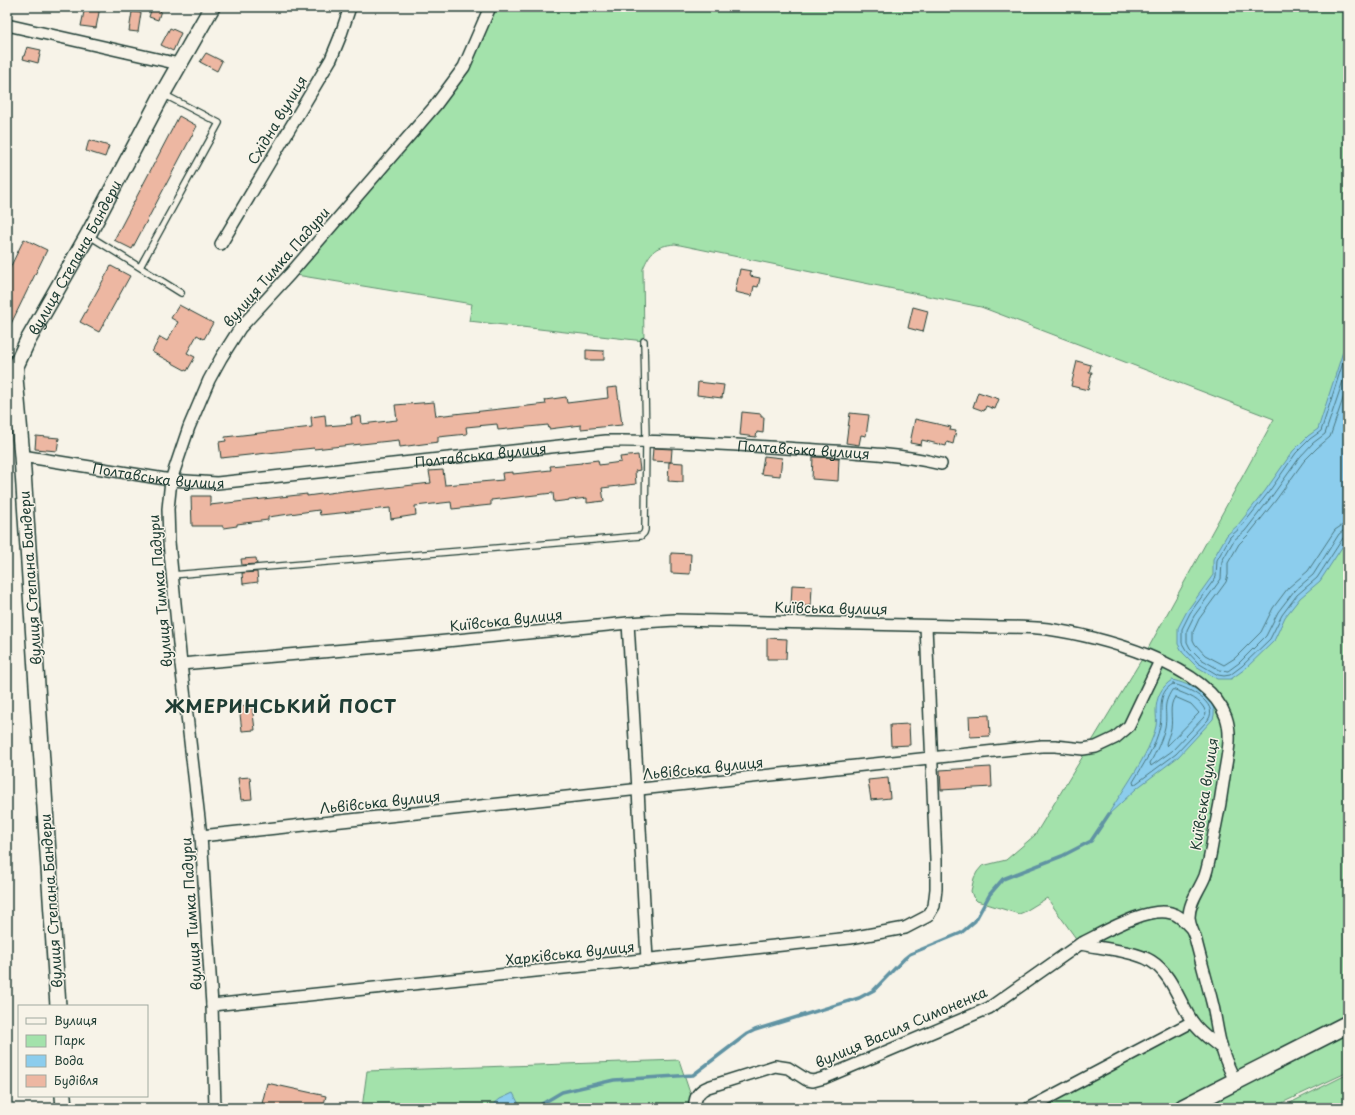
<svg xmlns="http://www.w3.org/2000/svg" width="1355" height="1115" font-family="'Playpen Sans',sans-serif">
<style>
.green{fill:#a3e2ab;stroke:#619070}
.water{fill:#8ccded;stroke:#6093a3}
.lines{fill:none;stroke-linecap:round;stroke-linejoin:round}
.shore{stroke:#4b777e;stroke-width:1}
.stream{stroke:#6093a3;stroke-width:3.5}
.building{fill:#edb7a2;stroke:#1f3d34}
.lane-casing{stroke:#1f3d34;stroke-width:8}
.street-casing{stroke:#1f3d34;stroke-width:14}
.secondary-casing{stroke:#1f3d34;stroke-width:18}
.primary-casing{stroke:#1f3d34;stroke-width:20}
.lane{stroke:#f7f3e8;stroke-width:5.5}
.street{stroke:#f7f3e8;stroke-width:11}
.secondary{stroke:#f7f3e8;stroke-width:15}
.primary{stroke:#f7f3e8;stroke-width:17}
.labels{text-anchor:middle;dominant-baseline:central;stroke-width:3;stroke-linejoin:round;paint-order:stroke}
.street-label{font-size:14px;fill:#1f3d34;stroke:#f7f3e8}
.district-label{font-size:18px;font-weight:bold;letter-spacing:1px;fill:#1f3d34;stroke:#f7f3e8}
</style>
<rect width="100%" height="100%" fill="#f7f3e8"/>
<filter id="ink" filterUnits="userSpaceOnUse"><feTurbulence type="fractalNoise" baseFrequency=".025" numOctaves="2"/><feDisplacementMap in="SourceGraphic" scale="8" xChannelSelector="R" yChannelSelector="G"/><feConvolveMatrix kernelMatrix="1 2 1 2 8 2 1 2 1" color-interpolation-filters="sRGB"/></filter>
<g filter="url(#ink)">
<path class="green" d="M490 7H1348V1072L1271 1108H1029L1192 1022 1150 961 1080 944 1047 898 1024 912 1019 914 977 901 973 897 971 891 974 878 977 872 982 866 1006 860 1035 835 1145 654 1274 419 981 307 675 244C656 246 650 251 643 269L644 341 469 321 472 304 290 274 454 81Z
M679 1060 695 1108H362L367 1071Z
M1348 1074V1108H1280Z"/>
<path class="water" d="M1348 336V538L1320 581 1300 598 1285 617 1274 641 1245 669 1231 679H1217L1196 666 1183 653 1178 644V628L1187 611 1213 575V559L1227 535 1238 525 1265 491 1293 451 1308 436 1318 429Z
M1172 680C1188 683 1221 698 1213 719L1178 757 1137 788 1107 816C1122 791 1150 754 1156 726 1157 721 1156 716 1156 711 1156 698 1161 687 1172 680Z
M513 1093 521 1108H489L500 1099Z"/>
<g class="lines">
<path class="shore" d="M1348 347 1321 431 1310 439 1296 453 1268 493 1241 527 1230 537 1217 560 1216 577 1190 613 1182 629V643L1186 650 1198 663 1218 675 1224 676 1230 675 1242 666 1270 639 1282 615 1297 595 1317 578 1343 538 1348 536
M1348 366 1325 434 1313 443 1300 457 1272 496 1245 531 1234 540 1222 561 1221 579 1194 616 1187 630V642L1190 648 1201 659 1220 670 1228 671 1239 663 1266 636 1278 612 1294 591 1313 575 1339 534 1343 531H1348
M1348 384 1330 437 1317 448 1304 461 1276 500 1249 534 1239 544 1228 563V575L1226 582 1199 619 1193 632V640L1195 644 1205 655 1224 665 1235 658 1261 632 1273 608 1288 588 1308 571 1335 530 1341 526 1348 525
M1173 684C1187 687 1220 703 1208 720L1176 754 1134 785 1133 782C1143 765 1156 746 1160 726 1163 711 1156 693 1173 684Z
M1175 690C1187 695 1202 699 1206 713L1204 717 1172 751 1151 766 1150 763C1156 752 1162 740 1165 727 1168 711 1161 707 1172 690Z
M1175 697 1191 704 1199 713 1167 746 1166 744C1167 739 1170 734 1171 728 1173 718 1168 706 1175 697Z"/>
<path class="stream" d="M535 1108 562 1092 614 1080 693 1075 747 1034 755 1030 859 998 874 990 905 958 910 954 961 933 975 921 990 894 1003 879 1062 856 1091 841 1109 814"/>
</g>
<path class="building" d="M85 7H100L96 28 81 26Z
M152 7H162L158 20 149 17Z
M132 12 141 13 138 32 129 31Z
M170 28 181 33 173 51 161 45Z
M27 47 41 50 38 63 23 59Z
M206 53 222 61 217 71 200 62Z
M179 116 197 126 132 249 114 240Z
M89 140 109 146 105 157 86 151Z
M24 239 47 250 7 332V274Z
M111 266 130 276 99 332 80 322Z
M740 269 751 271 750 276 760 278 758 287 754 286 752 296 735 292Z
M179 305 213 323 204 339 197 335 187 353 195 357 187 371 152 352 160 337 167 341 178 322 171 318Z
M913 307 928 311 923 332 908 328Z
M586 350 604 351V360H586Z
M1077 361 1091 365 1089 372H1092L1088 390 1071 386Z
M698 382 724 385 722 398 697 395Z
M617 387 622 425 581 429V425L549 429 548 425 498 430 497 424 466 427 467 434 438 437V442L400 447 399 440 314 449V448L221 458 219 442 226 441 225 437 312 427 311 417 325 415 326 426 352 424 351 417 361 416 362 424 397 420 395 405 434 402 436 416 546 404 545 400 566 397 567 403 608 398 607 388Z
M978 392 999 399 995 409 986 406 984 411 973 407Z
M742 412 761 414V417H764L763 433 757 432 756 437 740 435Z
M850 413 869 415 866 436 861 435 859 445 846 443Z
M915 419 951 427 950 430 956 431 953 444 947 442 946 446 922 440 921 445 910 443Z
M36 436 59 438 57 451 35 449Z
M653 448 672 449 671 462 652 461Z
M638 455 640 470 635 471 636 484 602 488 604 501 587 503V498L554 502 553 493 491 500V505L452 509 451 502 415 506 416 515 391 519 390 508 320 515 319 510 268 517V520L237 524V526L223 528V526H192L191 496H210V505L307 494V496L351 490V492L431 483 429 471 443 470 445 485 503 480 502 473 513 472V474L551 470 550 466 582 463V462L598 460 599 465 621 462 620 457Z
M764 456 782 458 780 476 761 474Z
M813 457 839 458 838 481 812 479Z
M669 462 683 463V482L668 481Z
M671 553 691 554 690 574 671 573Z
M256 558 257 564 242 565 241 559Z
M257 572 258 582 243 584 242 573Z
M792 585 812 586 811 606H791Z
M767 638 787 639 786 659H767Z
M252 705 255 730 242 731 239 706Z
M989 715 990 736 970 737 969 716Z
M909 724 910 745 891 746 890 725Z
M991 767 992 787 941 790 940 770Z
M250 777 252 799 241 800 238 778Z
M888 778 890 798 871 800 868 780Z
M267 1083 326 1096 323 1108H261Z"/>
<g class="lines">
<g class="lane-casing">
<path id="lane" d="M88 235 181 293
M140 267 219 123 163 94
M172 575 641 536 644 533 645 530 646 440 644 341"/>
</g>
<g class="street-casing">
<g id="street">
<path d="M7 25 179 64"/>
<path d="M221 244 331 59 340 37 350 7"/>
<path id="s1" d="M22 456 171 480 217 483 606 441C671 440 736 445 801 449 848 452 895 453 941 464"/>
<path d="M628 623 638 790 647 960"/>
<path d="M181 664 426 643 628 623 675 620 1000 627C1016 627 1032 627 1048 629 1098 636 1207 664 1226 717 1232 734 1228 753 1225 770 1222 793 1218 816 1213 839 1211 851 1209 864 1205 876 1200 889 1189 902 1189 917 1189 926 1194 932 1196 941 1201 961 1207 982 1212 1002 1216 1017 1217 1033 1222 1049 1225 1060 1230 1070 1235 1081"/>
<path d="M201 836 1042 746H1055L1083 749 1096 747 1115 738 1129 726 1160 661"/>
<path d="M1080 944C1103 933 1147 906 1171 913 1180 915 1185 922 1191 928"/>
<path d="M212 1005 850 938 905 928 928 916 934 906 936 889V860L926 626"/>
<path d="M215 1108 212 1005 201 836 181 664 169 542 168 509 171 480 189 427 209 380 221 358 240 328 290 274 435 106 464 67 490 7"/>
<path d="M695 1108C694 1098 698 1091 708 1087L775 1066 788 1068 807 1080 813 1081 824 1078 989 1008 1080 944C1099 948 1135 951 1151 961 1172 974 1179 1002 1192 1021 1199 1032 1211 1040 1221 1048"/>
<path d="M1029 1108 1192 1022"/>
</g>
</g>
<g class="secondary-casing">
<g id="secondary">
<path id="s2" d="M58 1006 22 456 15 378 16 366 27 342 88 235 163 93 212 7"/>
<path d="M63 1096 64 1108"/>
</g>
</g>
<g class="primary-casing">
<path id="primary" d="M1183 1108 1348 1024"/>
</g>
<use href="#lane" class="lane"/>
<use href="#street" class="street"/>
<use href="#secondary" class="secondary"/>
<use href="#primary" class="primary"/>
</g>
</g>
<g class="labels">
<g class="street-label">
<text transform="translate(277 120) rotate(-59)">Східна вулиця</text>
<text stroke="none"><textPath href="#s2" startOffset="765">вулиця Степана Бандери</textPath></text>
<text transform="translate(276 267) rotate(-49)">вулиця Тимка Падури</text>
<text stroke="none"><textPath href="#s1" startOffset="786">Полтавська вулиця</textPath></text>
<text stroke="none"><textPath href="#s1" startOffset="462">Полтавська вулиця</textPath></text>
<text stroke="none"><textPath href="#s1" startOffset="138">Полтавська вулиця</textPath></text>
<text transform="translate(30 578) rotate(-94)">вулиця Степана Бандери</text>
<text transform="translate(160 591) rotate(-95)">вулиця Тимка Падури</text>
<text transform="translate(831 608) rotate(1)">Київська вулиця</text>
<text transform="translate(506 620) rotate(-6)">Київська вулиця</text>
<text transform="translate(703 768) rotate(-6)">Львівська вулиця</text>
<text transform="translate(1204 794) rotate(-81)">Київська вулиця</text>
<text transform="translate(380 802) rotate(-6)">Львівська вулиця</text>
<text transform="translate(51 901) rotate(-94)">вулиця Степана Бандери</text>
<text transform="translate(191 914) rotate(-94)">вулиця Тимка Падури</text>
<text transform="translate(570 953) rotate(-6)">Харківська вулиця</text>
<text transform="translate(901 1027) rotate(-23)">вулиця Василя Симоненка</text>
</g>
<g class="district-label">
<text x="281" y="705">ЖМЕРИНСЬКИЙ ПОСТ</text>
</g>
</g>
<rect width="1355" height="1115" fill="none" stroke="#f7f3e8" stroke-width="24"/>
<rect x="12" y="12" width="1331" height="1091" fill="none" stroke="#1f3d34" stroke-width="1.5" filter="url(#ink)"/>
<rect x="18" y="1005" width="130" height="92" fill="#f7f3e8" stroke="#a1aaa0"/>
<rect x="26" y="1018" width="20" height="6" fill="#f7f3e8" stroke="#a1aaa0"/>
<text x="54" y="1025" font-size="12" fill="#1f3d34">Вулиця</text>
<rect x="26" y="1035" width="20" height="12" fill="#a3e2ab" stroke="#a1aaa0"/>
<text x="54" y="1045" font-size="12" fill="#1f3d34">Парк</text>
<rect x="26" y="1055" width="20" height="12" fill="#8ccded" stroke="#a1aaa0"/>
<text x="54" y="1065" font-size="12" fill="#1f3d34">Вода</text>
<rect x="26" y="1075" width="20" height="12" fill="#edb7a2" stroke="#a1aaa0"/>
<text x="54" y="1085" font-size="12" fill="#1f3d34">Будівля</text>
</svg>
